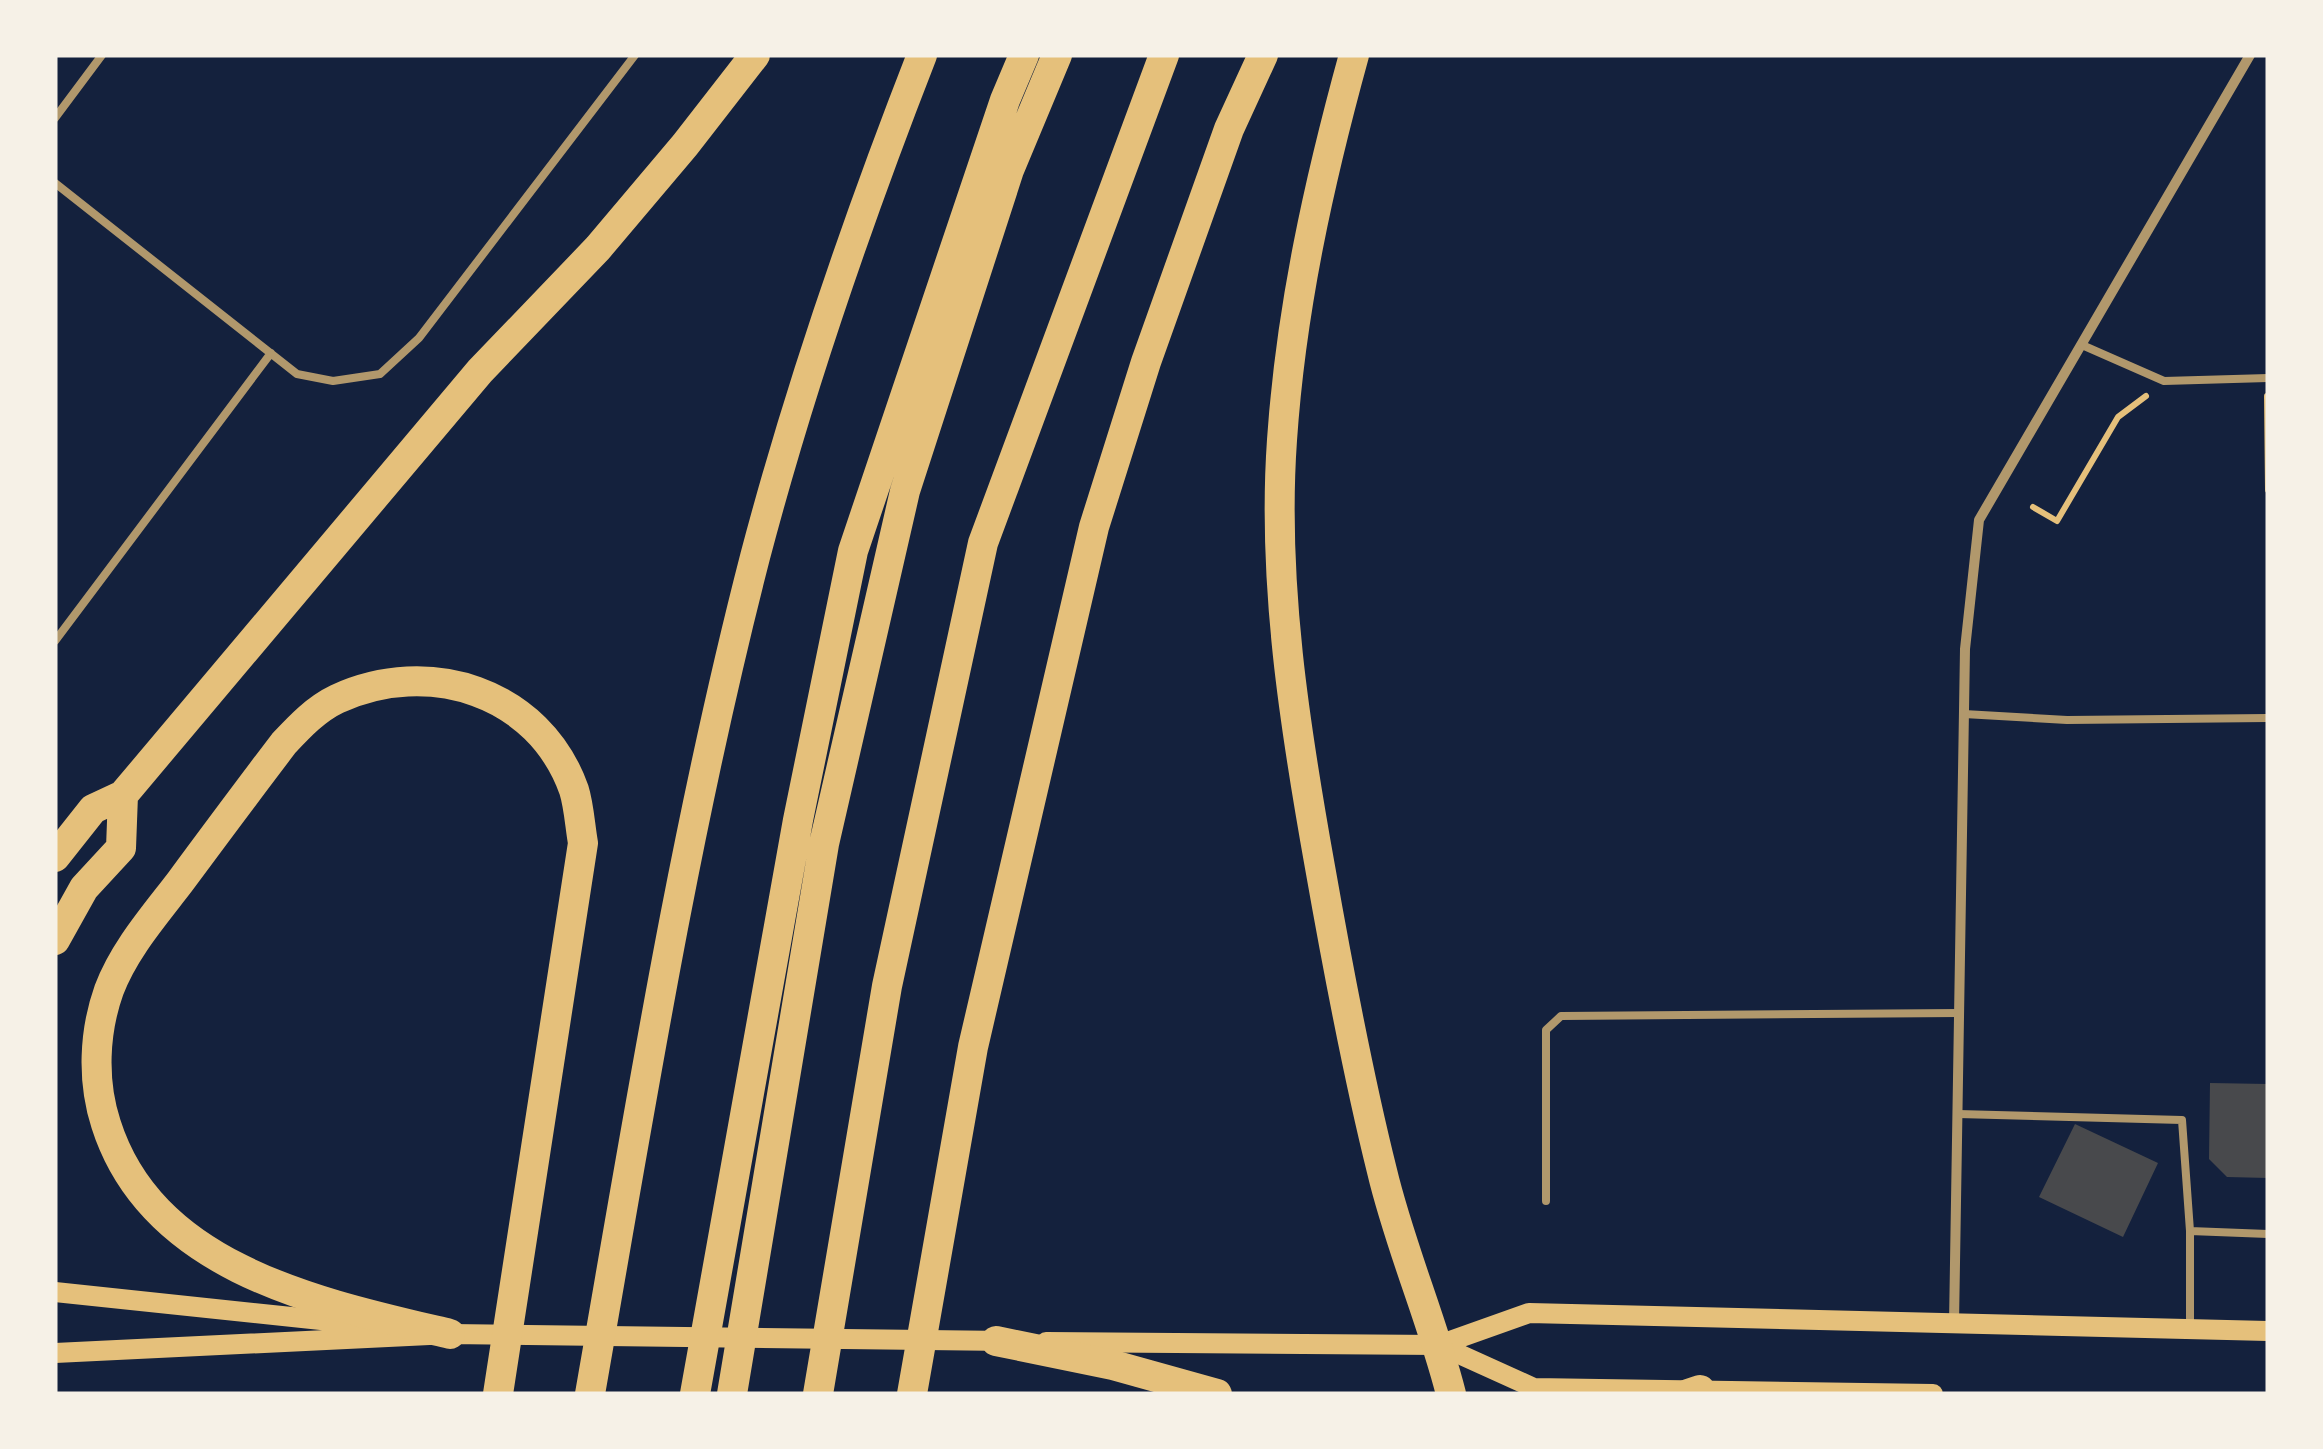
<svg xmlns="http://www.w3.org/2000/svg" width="2323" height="1449" font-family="'Nunito Sans',sans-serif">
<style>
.building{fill:#48494c}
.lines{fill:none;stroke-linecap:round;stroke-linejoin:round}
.path{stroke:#e5c07b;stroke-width:6}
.service{stroke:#b1986c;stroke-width:8}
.minor{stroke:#b1986c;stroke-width:10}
.secondary{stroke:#e5c07b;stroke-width:20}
.motorway{stroke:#e5c07b;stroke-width:30}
</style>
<rect width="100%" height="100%" fill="#14213d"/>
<path class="building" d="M2210 1083 2268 1084V1178L2227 1177 2209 1159Z
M2075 1124 2158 1163 2123 1237 2039 1197Z"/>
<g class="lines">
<path class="path" d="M2267 396 2268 490
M2033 507 2057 521 2118 417 2146 396"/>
<path class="service" d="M55 118 102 55
M55 183 297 374 333 381 380 374 419 338 635 55
M2082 345 2164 381 2268 378
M55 641 271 353
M1964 714 2067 720 2268 718
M1958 1114 2182 1120 2190 1231 2268 1234
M1546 1201V1030L1561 1016 1960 1013
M2190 1231V1326"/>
<path class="minor" d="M1954 1324 1965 649 1979 520 2250 55"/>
<path class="secondary" d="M55 1292 368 1325
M1046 1342 1439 1345 1529 1313 2268 1331
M1439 1345 1534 1388 1933 1394
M55 1353 450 1334 1007 1341"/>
<path class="motorway" d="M1354 55C1319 182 1291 308 1282 440 1272 582 1295 728 1320 867 1338 969 1357 1071 1382 1171 1400 1247 1432 1319 1451 1394
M55 857 93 809 123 795 480 371 598 248 685 145 755 55
M55 940 84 888 121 848 123 795
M450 1334C319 1303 152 1269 106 1124 92 1081 94 1032 109 990 124 950 154 916 180 882 214 836 249 789 284 743 300 726 316 709 337 699 428 657 539 691 574 790 579 806 580 826 583 843L498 1394
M996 1341 1113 1365 1217 1394
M590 1394C639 1114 684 832 755 557 800 386 858 219 922 55
M695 1394 798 820 853 551 1005 100 1024 55
M732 1394 824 844 905 491 1009 170 1057 55
M818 1394 887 986 983 543 1164 55
M912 1394 973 1047 1094 527 1146 362 1229 129 1263 55
M1688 1394 1700 1390"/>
</g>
<rect width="2323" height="1449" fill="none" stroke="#f6f1e7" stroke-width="115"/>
</svg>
